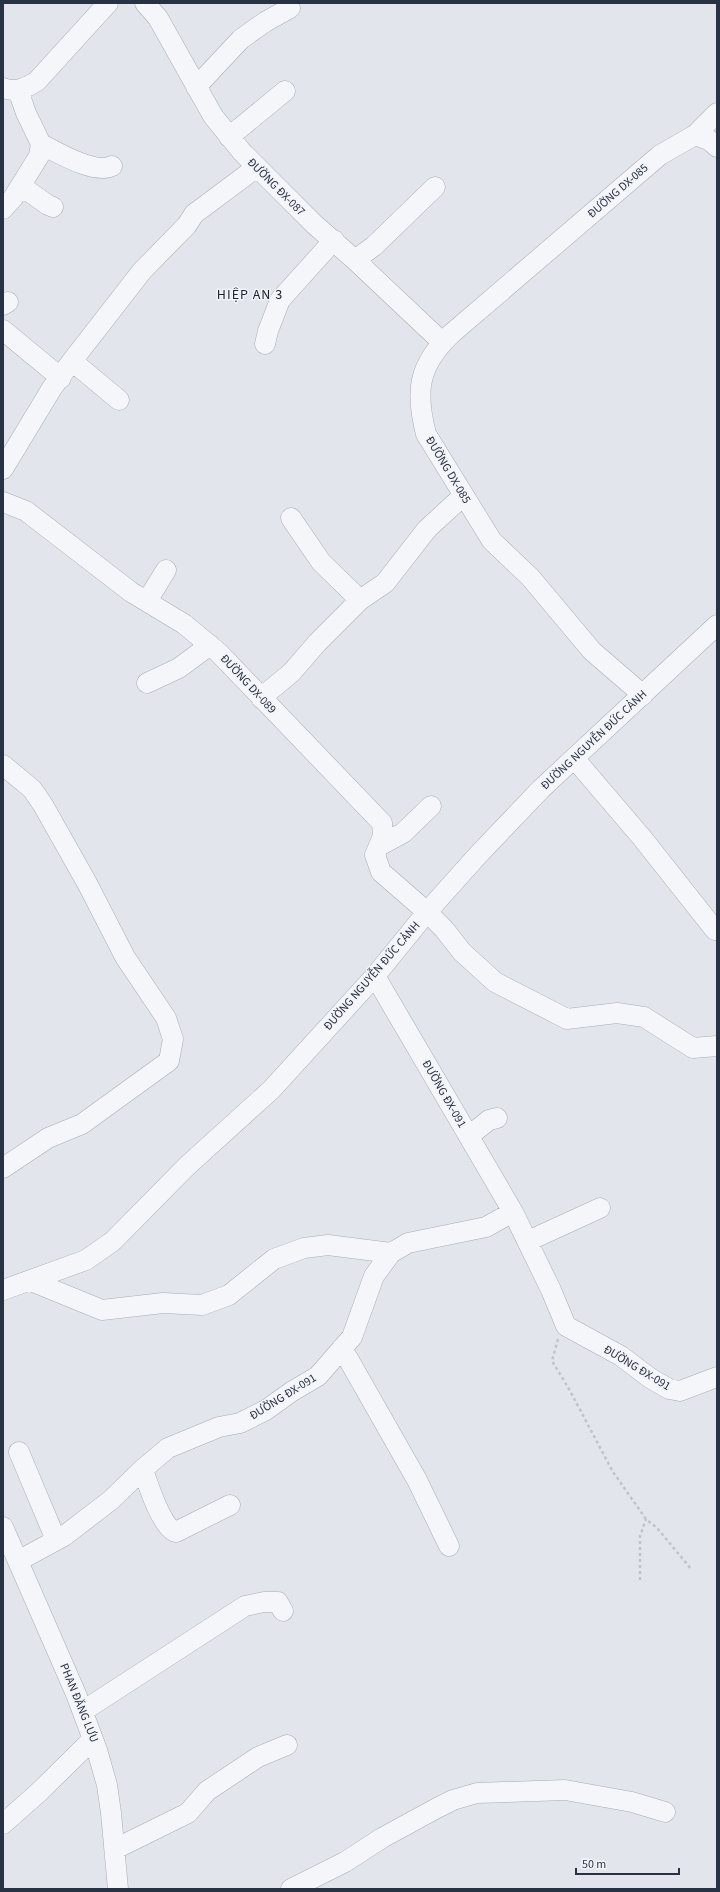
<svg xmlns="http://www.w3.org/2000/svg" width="720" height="1892" font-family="'Source Sans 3',sans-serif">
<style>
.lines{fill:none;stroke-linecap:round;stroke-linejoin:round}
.minor-casing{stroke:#a6acb6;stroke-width:21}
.path{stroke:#c0c3ca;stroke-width:2.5;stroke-dasharray:3 3;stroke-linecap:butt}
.minor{stroke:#f5f6f9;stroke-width:20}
.labels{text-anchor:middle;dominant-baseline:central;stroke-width:3;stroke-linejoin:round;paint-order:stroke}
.street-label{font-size:12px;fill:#283245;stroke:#f2f4f8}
.quarter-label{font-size:14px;letter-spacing:1px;fill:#1a2336;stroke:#f2f4f8}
</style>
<rect width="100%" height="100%" fill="#e2e5eb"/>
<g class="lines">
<g class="minor-casing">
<path id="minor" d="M145 3 158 18 213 116 242 152 314 224 355 260 442 342
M196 87 241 39 265 22 290 8
M3 88C16 93 26 88 37 81L108 3
M695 135 709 140 717 147
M229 137 285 91
M41 144C57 152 94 175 112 166
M21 186 48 205 53 207
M3 209 13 198 39 156 41 144 26 113 18 90
M355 260 374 246 435 187
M3 305 8 302
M3 330 61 378
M265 344 268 331 280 300 334 240
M72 361 119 400
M3 469 52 388 72 361 142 271 187 225 194 214 257 167
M3 502 26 511 131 592 184 624 219 653 382 823 383 836 375 855 381 872 427 912 444 929 462 952 495 982 567 1019 617 1013 644 1017 693 1048 717 1046
M291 518 321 562 360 600
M149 603 152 593 166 570
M147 683 179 668 210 645
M643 695 592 651 530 577 492 541 426 434C415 391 418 366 451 334L660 155 695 135 717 113
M262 699 268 692 292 672 317 643 360 600 385 583 427 529 463 496
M574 758 643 839 715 930
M3 765 32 789 43 805 87 883 125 957 166 1018 173 1039 169 1061 82 1124 48 1138 3 1168
M379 846 403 833 431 806
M375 976 513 1212 551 1290 566 1326 621 1356 650 1378 669 1389 680 1391 717 1377
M469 1136 489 1120 497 1118
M528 1241 600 1208
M31 1281 102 1310 163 1303 202 1305 229 1295 274 1259 304 1248 328 1245 391 1253
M3 1290 86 1260 113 1241 187 1166 271 1090 375 976 427 912 478 855 541 789 717 625
M342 1348 417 1480 449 1546
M19 1452 56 1540
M143 1469C147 1482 163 1531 176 1532L230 1505
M3 1527 76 1694 97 1750 107 1785 111 1813 118 1889
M18 1561 64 1536 111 1500 143 1469 168 1448 219 1427 240 1423 266 1410 291 1392 318 1376 352 1337 374 1276 391 1253 408 1243 486 1227 513 1212
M83 1711 245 1606 264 1602H278L283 1611
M3 1824 38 1793 93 1739
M115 1849 188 1813 207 1791 258 1757 287 1745
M291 1889 345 1862 382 1838 437 1808 453 1800 477 1793 565 1790 632 1802 665 1812"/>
</g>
<path class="path" d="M558 1339 552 1361 569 1389 613 1472 646 1519 657 1528 692 1570
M640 1580V1536L646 1519"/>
<use href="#minor" class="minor"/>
</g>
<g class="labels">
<g class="street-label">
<text transform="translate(276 187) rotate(45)">ĐƯỜNG ĐX-087</text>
<text transform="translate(618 191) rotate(-41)">ĐƯỜNG DX-085</text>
<text transform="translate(448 470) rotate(59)">ĐƯỜNG DX-085</text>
<text transform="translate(248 684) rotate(47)">ĐƯỜNG DX-089</text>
<text transform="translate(594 740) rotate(-43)">ĐƯỜNG NGUYỄN ĐỨC CẢNH</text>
<text transform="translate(372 976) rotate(-49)">ĐƯỜNG NGUYỄN ĐỨC CẢNH</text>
<text transform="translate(444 1094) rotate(60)">ĐƯỜNG ĐX-091</text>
<text transform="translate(637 1368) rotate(31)">ĐƯỜNG ĐX-091</text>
<text transform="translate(283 1397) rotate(-32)">ĐƯỜNG ĐX-091</text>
<text transform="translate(79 1703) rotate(68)">PHAN ĐĂNG LƯU</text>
</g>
<g class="quarter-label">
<text x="250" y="295">HIỆP AN 3</text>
</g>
</g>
<rect width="720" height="1892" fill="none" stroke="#283245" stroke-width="8"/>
<path d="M576 1868v6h103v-6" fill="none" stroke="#283245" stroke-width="2"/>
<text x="582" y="1868" font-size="12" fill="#283245" stroke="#f2f4f8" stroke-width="3" paint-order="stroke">50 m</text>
</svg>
